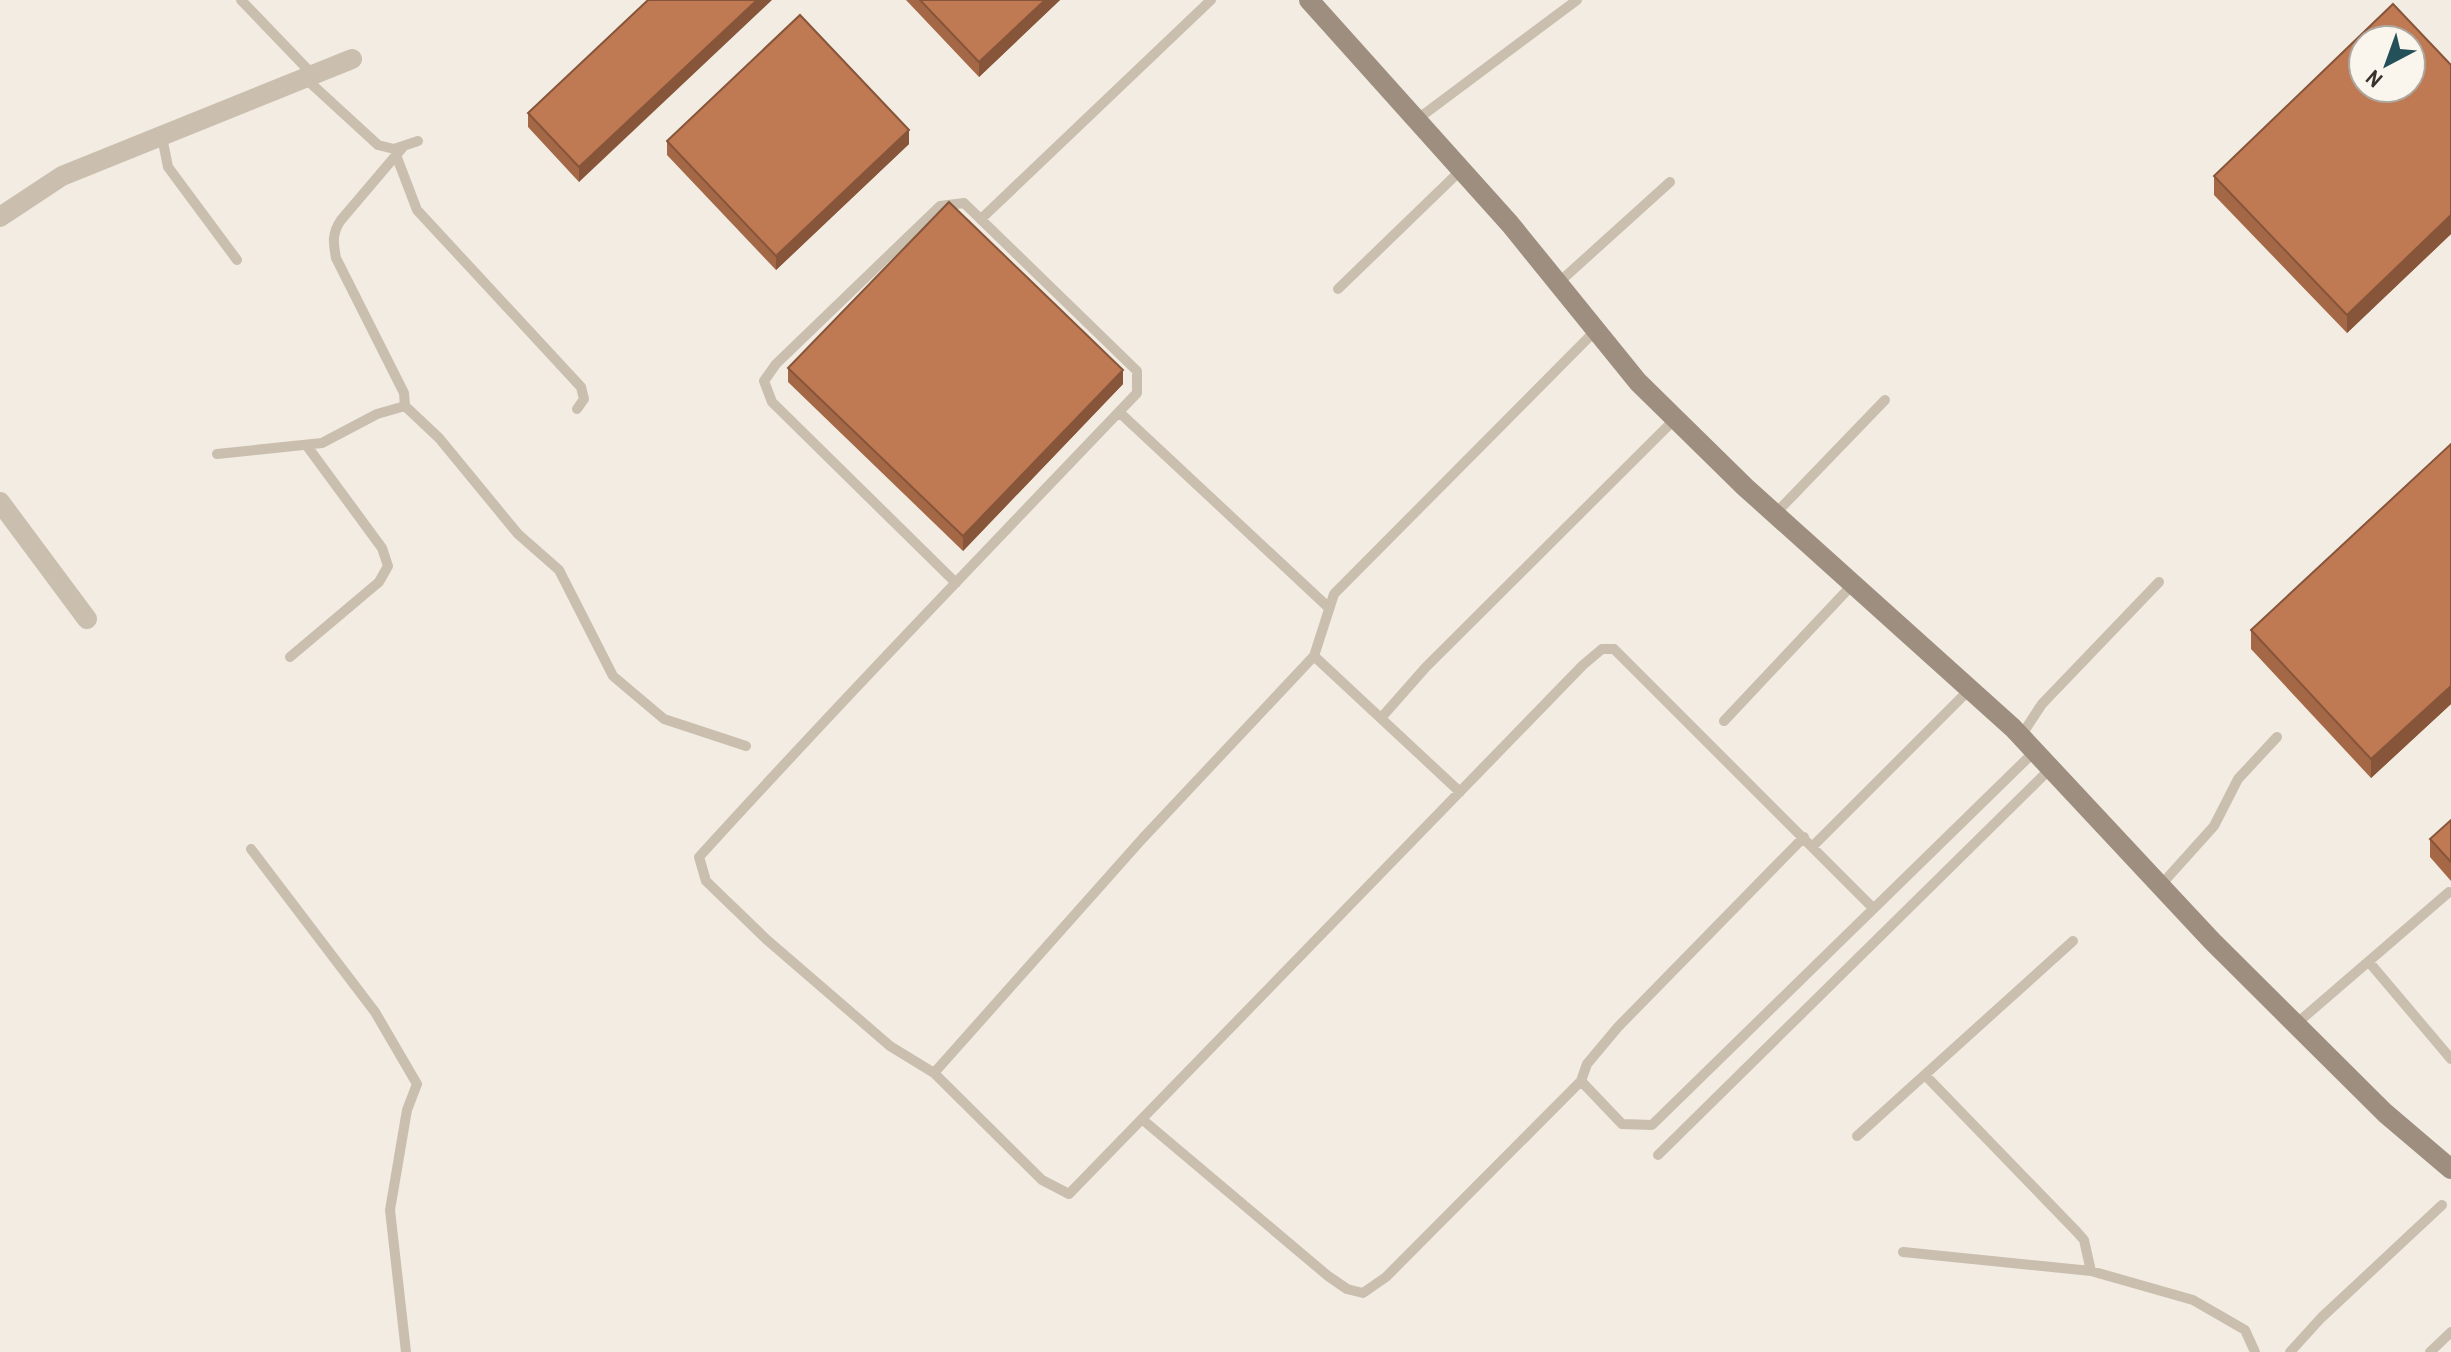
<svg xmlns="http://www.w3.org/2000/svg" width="2451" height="1352" font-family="'Archivo Narrow',sans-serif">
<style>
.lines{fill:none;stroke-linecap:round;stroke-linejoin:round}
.lane{stroke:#cabeae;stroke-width:10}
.street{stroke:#cabeae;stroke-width:20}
.secondary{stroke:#9e8e7f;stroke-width:20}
.wall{fill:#a46847}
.shaded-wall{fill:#86553a}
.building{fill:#bf7953;stroke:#86553a;stroke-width:2;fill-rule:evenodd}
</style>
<rect width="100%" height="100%" fill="#f2ece2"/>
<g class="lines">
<path class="lane" d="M241 0 313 75
M305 78 378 145 394 149 418 141
M1415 121 1577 0
M162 137 168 167 237 260
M403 147 341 220C332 233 333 242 336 258L404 393 405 406
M396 155 417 210 581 387 584 399 577 409
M981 219 1211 0
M1556 285 1670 182
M1338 289 1461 170
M1119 412 1329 608
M217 454 322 443 377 414 405 406 439 438 518 534 559 570 613 676 664 719 746 746
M1775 514 1885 400
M956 583 772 402 764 381 776 364 940 206 964 203 1137 371V393C990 547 842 700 699 857L706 881 766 939 890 1046 934 1073 1042 1180 1069 1194 1583 665 1602 649H1614L1872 907
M1314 656 1460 792
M290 657 379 582 388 566 382 548 307 446
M1381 718 1426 667 1675 419
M1724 721 1853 584
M2021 736 2042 704 2159 582
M1813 846 1970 689
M251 849 375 1012 417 1084 407 1110 390 1210 406 1352
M2160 886 2214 826 2238 779 2277 737
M2369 962 2451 1059
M2296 1024 2449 892
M934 1073 1143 838 1314 656 1334 594 1595 331
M1925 1075 2077 1232 2084 1240 2091 1271
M1581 1081 1622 1124 1652 1125 2035 751
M1143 1120 1328 1276 1347 1289 1363 1293 1386 1277 1581 1081 1587 1064 1618 1027 1804 837
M1857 1136 2073 941
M1658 1155 2051 768
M1903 1252 2091 1271 2193 1300 2245 1330 2255 1352
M2290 1352 2321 1318 2442 1205
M2430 1352 2451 1332"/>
<path class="street" d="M0 217 62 176 352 59
M0 502 87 619"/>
<path class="secondary" d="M1309 0 1510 224 1638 382 1745 487 2013 728 2212 941 2385 1113 2451 1169"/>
</g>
<path class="wall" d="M648 0 579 182 528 127V113Z
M906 0H1060L979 77Z
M2451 65V234L2347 333 2214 195V176Z
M667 141 909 144 776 270 667 155Z
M788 368 1123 384 963 551 788 382Z
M2451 444V704L2371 778 2251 649V630Z
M2451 820V881L2430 857V839Z"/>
<path class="shaded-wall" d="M757 0H772L579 182V167Z
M1045 0H1060L979 77V62Z
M909 130V144L776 270V256Z
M2451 215V234L2347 333V315Z
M1123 370V384L963 551V536Z
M2451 686V704L2371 778V759Z"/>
<path class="building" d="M648 0H757L579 167 528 113Z
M920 0H1045L979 62Z
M2393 4 2451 65V215L2347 315 2214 176ZM2363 40H2411V88H2363Z
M800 15 909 130 776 256 667 141Z
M949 202 1123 370 963 536 788 368Z
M2451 444V686L2371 759 2251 630Z
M2451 820V862L2430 839Z"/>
<g transform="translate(2387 64) rotate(221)"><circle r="38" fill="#faf6ee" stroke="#ada7a0" stroke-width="2"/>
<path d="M0-6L14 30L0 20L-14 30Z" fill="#235059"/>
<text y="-12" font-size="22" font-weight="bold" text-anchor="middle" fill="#39312c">N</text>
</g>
</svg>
